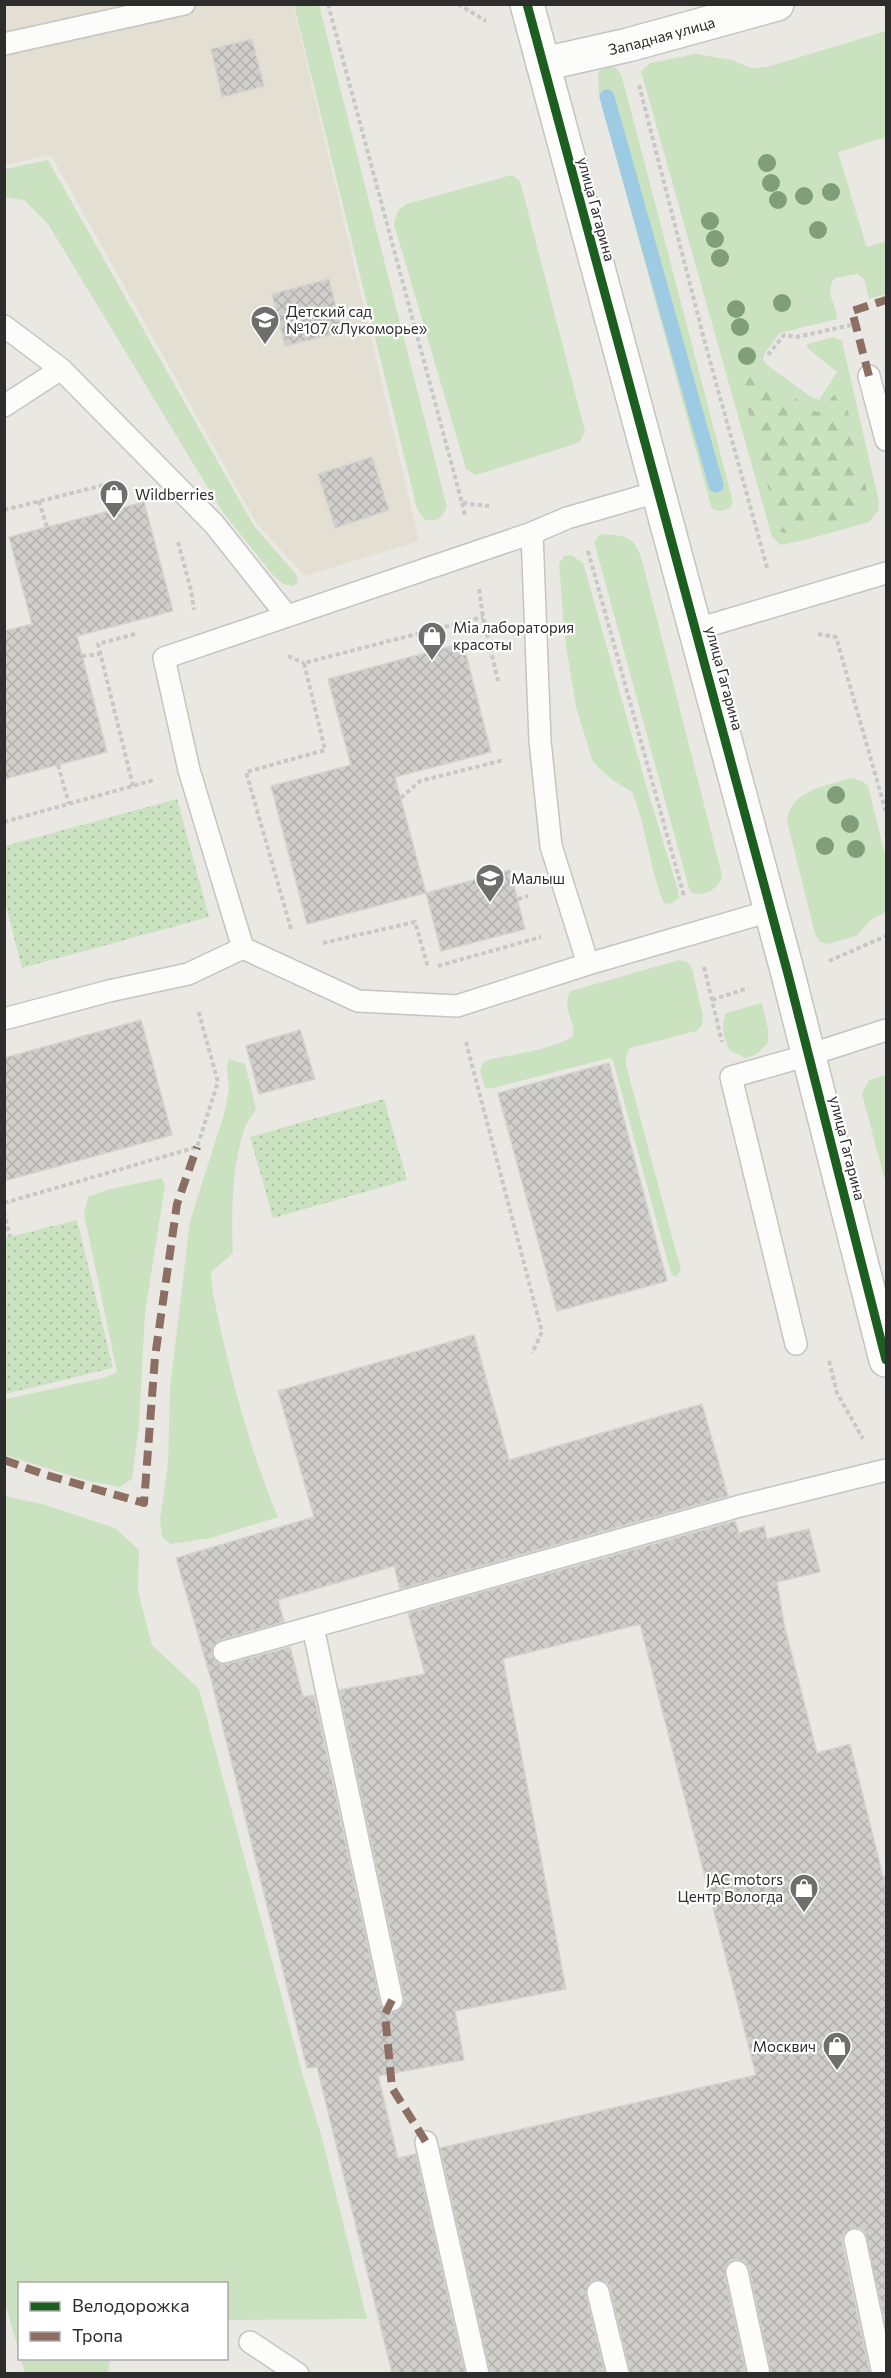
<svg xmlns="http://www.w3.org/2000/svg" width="891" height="2378" font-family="Commissioner,sans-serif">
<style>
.education{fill:#e3e0d3}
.grass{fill:#cbe2c0}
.forest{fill:url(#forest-firs)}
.park{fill:url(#park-dots)}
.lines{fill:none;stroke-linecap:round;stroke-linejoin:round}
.stream{stroke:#9ecbe4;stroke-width:15}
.building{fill:url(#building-cross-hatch);stroke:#d5d3cf;stroke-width:1.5}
.lane-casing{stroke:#c4c4c3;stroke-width:24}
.street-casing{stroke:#c4c4c3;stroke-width:36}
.path{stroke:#c8c8c8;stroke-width:4;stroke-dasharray:4.5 3;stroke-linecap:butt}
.lane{stroke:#fcfcfb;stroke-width:21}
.street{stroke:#fcfcfb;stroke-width:33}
.quiet{stroke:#8d6e63;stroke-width:8;stroke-dasharray:15 8;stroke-linecap:butt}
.cycleway-casing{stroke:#fff;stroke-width:13}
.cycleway{stroke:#1b5e20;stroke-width:9}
.tree{fill:#809f79}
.labels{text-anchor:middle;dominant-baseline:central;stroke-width:4.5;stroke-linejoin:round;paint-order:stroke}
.street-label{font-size:15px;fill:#2d2d2d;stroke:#fff}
.poi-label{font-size:15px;fill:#2d2d2d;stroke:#fff;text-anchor:start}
</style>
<defs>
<pattern id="forest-firs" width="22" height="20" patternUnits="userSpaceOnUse" patternTransform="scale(1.5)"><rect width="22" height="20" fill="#cbe2c0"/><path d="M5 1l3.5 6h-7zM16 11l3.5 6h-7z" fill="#afc2a5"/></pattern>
<pattern id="park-dots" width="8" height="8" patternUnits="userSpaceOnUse" patternTransform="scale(1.5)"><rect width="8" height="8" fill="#cbe2c0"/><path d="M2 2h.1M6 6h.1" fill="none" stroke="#afc2a5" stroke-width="1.8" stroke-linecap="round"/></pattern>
<pattern id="building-cross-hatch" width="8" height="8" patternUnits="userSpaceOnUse" patternTransform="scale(1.5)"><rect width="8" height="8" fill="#cfceca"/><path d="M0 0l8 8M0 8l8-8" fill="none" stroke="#b2b1ae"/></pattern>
</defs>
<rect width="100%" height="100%" fill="#eae8e3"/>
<path class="education" d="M4 5H293L419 541 305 576 257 524 51 155 5 165Z"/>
<path class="grass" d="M294 5H319L447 507C442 518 436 523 424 519L417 509Z
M886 31V137L838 152 866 245 868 247 886 241V294L869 299 864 279 857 274 835 278C823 293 837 303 837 319L780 333 765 353 763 359 766 364 811 397 819 400 837 372 806 347 808 344 834 337 842 341 879 502 878 511 869 522 805 540 781 545 772 537 641 71 650 63 696 54 732 60 751 68 767 67Z
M608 66C621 66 622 78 625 88L733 502 730 508 721 511 714 510 711 506 599 94 598 72Z
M48 160 254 526 296 574 298 583 292 586 283 584 273 575 222 511 48 224 24 200 5 197V169Z
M512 175 520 181 585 431 581 440 575 444 476 475 466 469 394 224 398 211 406 204Z
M606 534C629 536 635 539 642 560L722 875C720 889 703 898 690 892L596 549 594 542 599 535Z
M571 555 583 563 648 792 678 890 679 898 670 904 664 903C649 868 647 828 632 792L611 779 593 762 576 707 565 639 559 564 564 556Z
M851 778 862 781 868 786 886 859V912L871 920 857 935 849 938 828 944 820 942 815 934 787 821C790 790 826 786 851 778Z
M679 960 687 962 692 968 703 1016 702 1026 696 1031 630 1048 626 1057V1065L681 1270 676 1277 672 1275 670 1270 613 1061 610 1058 488 1089 485 1087 480 1071 483 1063 488 1060C510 1055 556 1049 573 1036 576 1020 560 1006 571 991Z
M762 1003 768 1029V1043L757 1054 746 1058 729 1050C724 1037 720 1026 726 1013Z
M229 1059 245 1064 256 1109C252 1116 246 1123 244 1130 232 1167 231 1215 233 1253L211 1272 213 1294C229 1369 248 1446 278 1517L211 1538 171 1544 162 1537 160 1520 168 1463 170 1388 190 1221 224 1114 229 1090 227 1068Z
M886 1075V1185L862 1094 869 1080Z
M162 1178 165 1185 145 1313 139 1425 132 1479 120 1487 88 1481 5 1455V1399L103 1378 117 1372 84 1213 88 1197 106 1190Z
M5 1496 42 1504 115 1528 139 1550 138 1591 152 1645 199 1689 303 2076 321 2134 367 2319 227 2320 226 2284H20L19 2352 4 2299Z
M21 2359V2358L110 2359 108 2374 25 2373Z"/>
<path class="forest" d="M744 369 758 373 816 412 822 411 835 393 843 395 845 399 869 500V505L864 513 792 534 780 532 739 377 740 372Z"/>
<path class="park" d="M177 799 209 917 22 968 5 902V846Z
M384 1099 407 1180 273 1218 250 1137Z
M77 1220 113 1368 5 1394V1238Z"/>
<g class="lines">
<path class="stream" d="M607 97 716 485"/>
</g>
<path class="building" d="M252 39 264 86 222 97 211 49Z
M329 279 342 332 285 346 272 294Z
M372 457 389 510 335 528 318 474Z
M144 502 173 611 77 636 107 752 4 779V631L32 624 9 537Z
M463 643 491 752 395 777 426 893 307 924 271 786 351 765 328 679Z
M510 870 525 929 441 951 426 893Z
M141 1020 172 1135 4 1181V1058Z
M300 1030 315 1079 259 1094 246 1046Z
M609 1063 667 1281 557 1311 498 1093Z
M474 1335 509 1460 702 1404 728 1496 400 1589 394 1566 278 1600 284 1622 220 1640 212 1648V1656L220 1664H227L290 1647 303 1697 314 1695 380 2003 388 2012H395L404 2004V1997L339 1690 425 1674 408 1613 735 1521 739 1533 764 1526 767 1539 809 1529 820 1572 777 1582 784 1624 817 1753 850 1744 886 1888V2328L865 2232 860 2228H852L843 2235 842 2242 870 2373H771L749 2269 746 2263 735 2259 728 2263 725 2275 746 2373H630L610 2289 607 2283 596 2280 589 2283 586 2294 605 2373H490L440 2148 756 2075 640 1624 503 1659 566 1989 455 2011 464 2060 378 2076 398 2158 416 2154 465 2373H392L317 2067 307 2068 212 1683 176 1558 314 1517 278 1391Z"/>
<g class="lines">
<g class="lane-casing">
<path id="lane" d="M4 44 184 4
M4 326 61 369 214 524 287 616
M869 376 886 440
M4 406 61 369
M657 492 567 518 532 533 164 658 189 770 243 948 358 1001 457 1006 588 964 770 911
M532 533 540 741 551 846 588 964
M697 629 886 573
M4 1019 109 991 188 974 243 948
M796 1344 731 1077 809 1055 886 1030
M313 1627 392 2000
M224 1652 740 1506 886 1470
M426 2142 478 2374
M855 2240 883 2374
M737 2272 759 2374
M598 2292 618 2374
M250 2342 298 2374"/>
</g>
<g class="street-casing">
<g id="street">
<path d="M527 4 788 974 886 1360"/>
<path id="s1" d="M543 64 628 45 777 4"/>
</g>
</g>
<path class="path" d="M328 4 462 503 489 506
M458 4 486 21
M639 85 704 339 768 571
M768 355 784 335 796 337 856 324
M105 485 112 510
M39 501 47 527
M462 503 465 516
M4 510 120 481
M178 542 191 590 194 610
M588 551 684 896
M479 589 483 617 498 681
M423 632 429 652
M818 634 836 637 886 812
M82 656 100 654
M288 656 304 663
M58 765 69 804
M133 786 98 644 135 634
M401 798 420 781 504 760
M4 822 154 780
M518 899 528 896
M291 929 246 772 325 750 304 663 483 617
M323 943 415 922 428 967
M829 961 886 936
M438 966 541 937
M704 967 722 1042
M712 1000 748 988
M466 1042 542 1332 532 1353
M4 1203 197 1147 218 1082 198 1010
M4 1212 10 1237
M829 1361 837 1393 863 1439
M884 1879 886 1878"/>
<use href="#lane" class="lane"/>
<use href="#street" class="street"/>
<path class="quiet" d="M869 376 852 311 886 300
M4 1460 46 1475 144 1503 155 1357 177 1204 197 1147
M392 2000 385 2014 392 2088 426 2142"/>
<g class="cycleway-casing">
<path id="cycleway" d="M527 4 788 974 886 1360"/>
</g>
<use href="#cycleway" class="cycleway"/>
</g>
<g class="tree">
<circle cx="767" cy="163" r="9"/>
<circle cx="771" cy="183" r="9"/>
<circle cx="831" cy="192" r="9"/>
<circle cx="804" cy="196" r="9"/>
<circle cx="778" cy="200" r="9"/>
<circle cx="710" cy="221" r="9"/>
<circle cx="818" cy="230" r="9"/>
<circle cx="715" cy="239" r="9"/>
<circle cx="720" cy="258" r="9"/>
<circle cx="782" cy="303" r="9"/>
<circle cx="736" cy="309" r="9"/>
<circle cx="740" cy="327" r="9"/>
<circle cx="747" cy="356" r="9"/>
<circle cx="836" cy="795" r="9"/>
<circle cx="850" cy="824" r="9"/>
<circle cx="825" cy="846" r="9"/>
<circle cx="856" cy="849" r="9"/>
</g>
<defs>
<g id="school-pin" transform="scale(1.5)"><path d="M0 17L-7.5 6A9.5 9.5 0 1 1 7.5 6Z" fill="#6f6e6d" stroke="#fff"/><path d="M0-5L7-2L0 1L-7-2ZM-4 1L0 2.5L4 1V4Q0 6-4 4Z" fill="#fff"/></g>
<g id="shop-pin" transform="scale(1.5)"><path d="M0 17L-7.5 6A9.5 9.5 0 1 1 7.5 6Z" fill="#6f6e6d" stroke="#fff"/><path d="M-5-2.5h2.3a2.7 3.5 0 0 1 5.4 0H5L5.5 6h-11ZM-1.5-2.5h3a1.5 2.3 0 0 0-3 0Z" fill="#fff"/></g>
</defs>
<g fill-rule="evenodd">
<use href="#school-pin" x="265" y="320"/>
<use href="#shop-pin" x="114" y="494"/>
<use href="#shop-pin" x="432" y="636"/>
<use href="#school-pin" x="490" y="878"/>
<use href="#shop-pin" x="804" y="1888"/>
<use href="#shop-pin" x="837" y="2046"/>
</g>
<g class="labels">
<g class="street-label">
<text stroke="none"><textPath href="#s1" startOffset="122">Западная улица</textPath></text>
<text transform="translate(597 209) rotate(75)">улица Гагарина</text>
<text transform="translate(725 678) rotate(75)">улица Гагарина</text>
<text transform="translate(848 1148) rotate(76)">улица Гагарина</text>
</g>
<g class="poi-label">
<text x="286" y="311">Детский сад<tspan x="286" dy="17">№107 «Лукоморье»</tspan></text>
<text x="135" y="494">Wildberries</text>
<text x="453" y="627">Mia лаборатория<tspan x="453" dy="17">красоты</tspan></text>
<text x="511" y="878">Малыш</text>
<text x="783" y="1879" text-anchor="end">JAC motors<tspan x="783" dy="17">Центр Вологда</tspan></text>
<text x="816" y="2046" text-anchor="end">Москвич</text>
</g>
</g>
<rect width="891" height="2378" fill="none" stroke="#2d2d2d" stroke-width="12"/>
<rect x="18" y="2282" width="210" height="78" fill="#ffffff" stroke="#ababab" stroke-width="1.5"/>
<rect x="30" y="2302" width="30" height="9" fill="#1b5e20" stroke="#ababab" stroke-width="1.5"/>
<text x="72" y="2312" font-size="18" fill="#2d2d2d">Велодорожка</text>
<rect x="30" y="2332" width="30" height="9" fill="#8d6e63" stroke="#ababab" stroke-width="1.5"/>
<text x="72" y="2342" font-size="18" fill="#2d2d2d">Тропа</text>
</svg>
